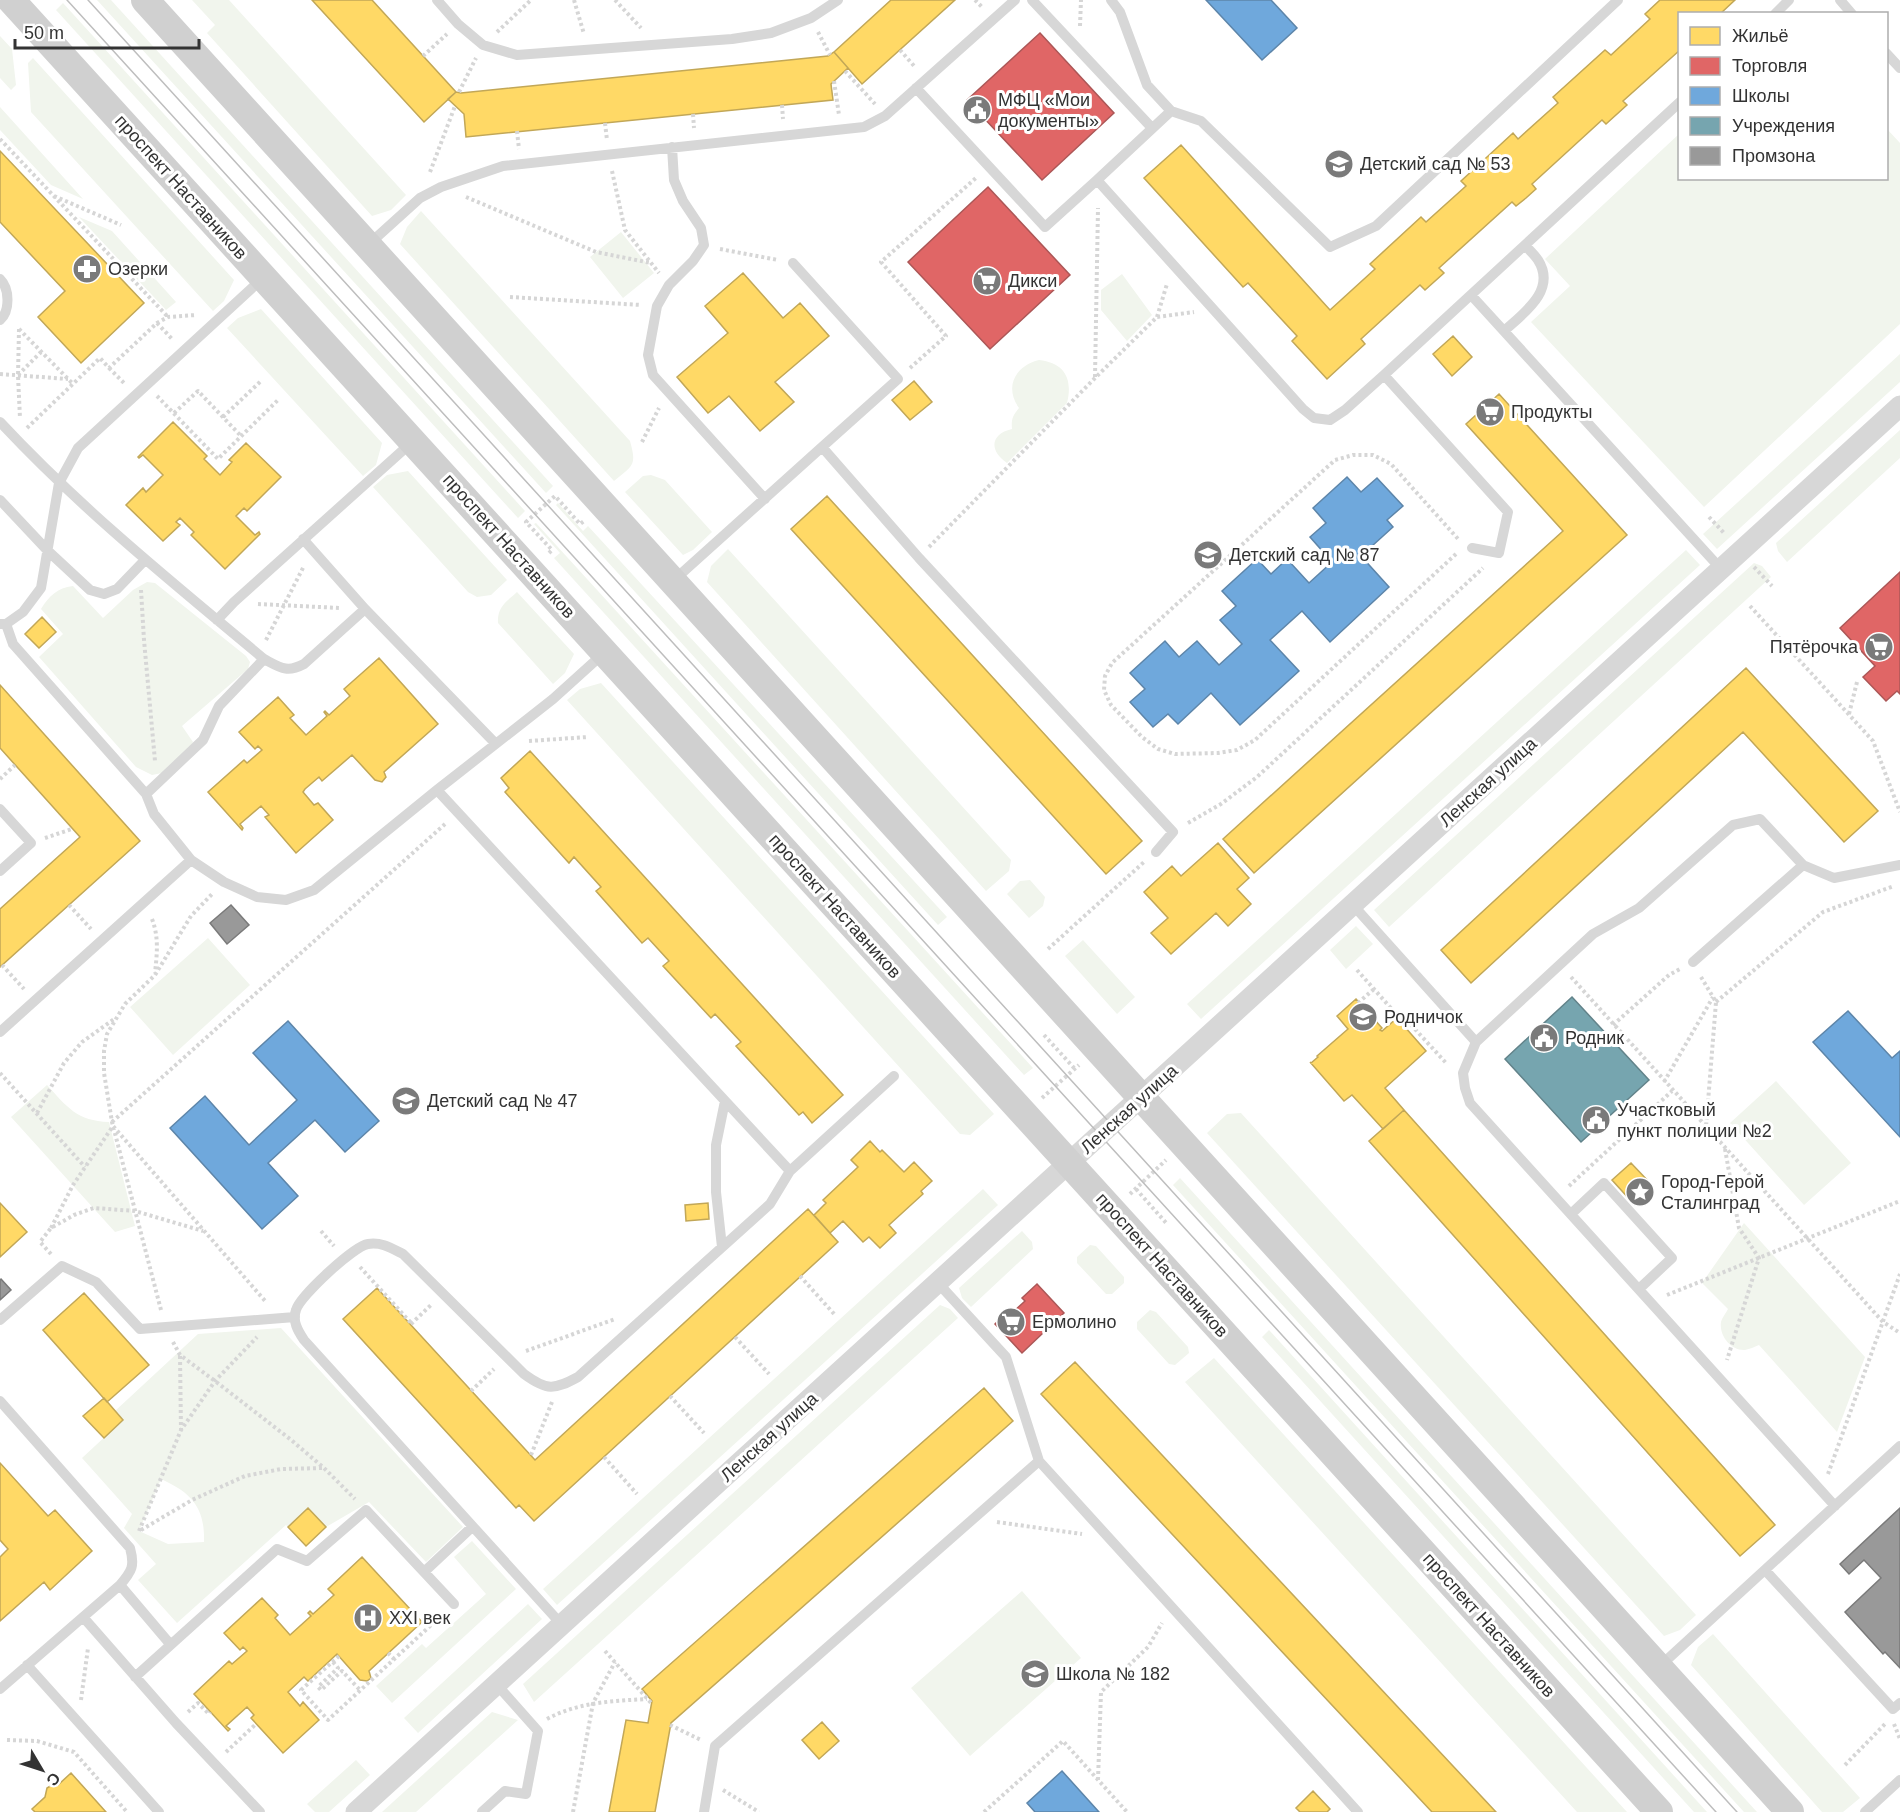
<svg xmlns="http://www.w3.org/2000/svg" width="1900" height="1812" font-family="Helvetica,sans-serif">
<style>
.green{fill:#f1f5ed;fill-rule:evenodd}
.homes{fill:#ffd966;stroke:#c2a757;stroke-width:1.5}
.shops{fill:#e06666;stroke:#ac5757;stroke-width:1.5}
.schools{fill:#6fa8dc;stroke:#5d85a9;stroke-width:1.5}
.public{fill:#76a5af;stroke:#62838a;stroke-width:1.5}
.industry{fill:#999;stroke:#7a7a7a;stroke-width:1.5}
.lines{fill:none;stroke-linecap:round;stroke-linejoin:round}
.path{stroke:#d6d6d6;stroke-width:4;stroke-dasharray:3 3;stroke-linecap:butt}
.lane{stroke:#d7d7d7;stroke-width:10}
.street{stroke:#d7d7d7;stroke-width:21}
.secondary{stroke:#d0d0d0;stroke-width:28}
.tram{stroke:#bebebe;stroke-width:1.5}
.labels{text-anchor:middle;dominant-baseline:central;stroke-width:6;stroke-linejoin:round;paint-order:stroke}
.poi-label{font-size:18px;fill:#333;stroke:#fff;text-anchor:start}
.street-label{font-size:18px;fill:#333;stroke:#fff}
</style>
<rect width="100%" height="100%" fill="#fff"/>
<path class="green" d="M97 0H111L553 486 546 493Z
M192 0H229L406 195 391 210 372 216 207 33 215 25Z
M63 3 525 511 518 518 56 10Z
M0 36 12 49 16 85 11 90 0 78Z
M33 58 234 280 224 301 213 311 31 112 28 63Z
M0 107 83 199 51 185 0 130Z
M1887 129 1900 143V324L1704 507 1531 322 1570 286 1545 259 1679 134 1680 178H1886Z
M421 211 630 441C637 466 633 465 614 481L400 244 407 227Z
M79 217 112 231 176 302 166 310Z
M621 232 654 273 623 298 590 257Z
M1122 274 1152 315 1127 341 1101 310V290Z
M261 309 382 443 376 465 363 476 227 328 238 318Z
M1900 354V382L1717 549 1703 534Z
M1039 360C1065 363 1073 379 1067 403L1007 463C989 451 990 434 1012 429 1011 419 1013 415 1019 408 1004 387 1015 366 1039 360Z
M1900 430V458L1787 562 1778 551 1776 543Z
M408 471 507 580 491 595 477 597 468 592 373 487 387 475Z
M651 475 665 480 712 532 693 550 683 555 625 492 643 476Z
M558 503 583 531 588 526 947 917 938 925 556 505Z
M536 523 1033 1068 1024 1075 554 558 560 553 534 524Z
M728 549 1011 860 1009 871 986 891 707 582 711 566Z
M1686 550 1700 565 1201 1019 1187 1004Z
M1754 563 1762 566 1771 577 1389 927 1374 910Z
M147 582 155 583 246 656 250 662 248 669 182 726 193 742 191 746 162 773 152 775 136 767 39 657 63 634 41 609C49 596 57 588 73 586L103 618 133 590Z
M517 592 574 654 565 673 553 684 498 623C497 607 506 602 517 592Z
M601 683 994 1114 970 1135 960 1134 567 700 580 689Z
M1030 880 1045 897 1043 906 1029 918 1007 894 1020 881Z
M1356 926 1373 944 1346 969 1330 950Z
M208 938 250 985 173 1055 130 1007Z
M1083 940 1135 997 1117 1014 1065 956Z
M1776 1081 1851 1163 1804 1205 1730 1123Z
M47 1085C67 1107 77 1121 109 1122L135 1226 115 1232 11 1117Z
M1241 1113 1696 1615 1680 1630 1664 1636 1207 1133 1227 1114Z
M1180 1178 1757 1812H1744L1173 1185Z
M983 1189 998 1205 557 1605 543 1589Z
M1744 1223 1865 1357 1837 1432 1759 1345C1754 1347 1750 1349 1745 1350 1731 1351 1719 1336 1721 1322 1722 1318 1726 1313 1728 1309L1702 1283Z
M1022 1231 1032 1242 1033 1249 971 1307 962 1298 959 1288Z
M1090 1245 1096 1246 1124 1277V1283L1112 1294H1106L1077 1263V1257Z
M940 1305 950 1309 958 1318 534 1702 523 1684Z
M1150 1310 1156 1312 1188 1347 1189 1353 1175 1365 1169 1364 1137 1329V1322Z
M281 1328 463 1527 426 1562 369 1502 326 1527 308 1508 288 1527 286 1525 177 1623 138 1580 156 1564 124 1528 132 1514 82 1458 123 1420 115 1411 198 1334ZM161 1479C192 1493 205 1508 204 1542L168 1544 139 1531Z
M1269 1330 1707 1812H1694L1262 1337Z
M1214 1358 1627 1812H1577L1185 1382Z
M472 1541 516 1589 392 1703 376 1686 422 1644 426 1648 486 1594 454 1557Z
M1022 1591 1081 1658 970 1756 911 1688Z
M528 1604 542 1619 418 1733 404 1718Z
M1713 1634 1860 1798 1843 1812H1822L1691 1665 1698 1647Z
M492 1712 518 1720 416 1812H382Z
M356 1760 370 1775 329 1812H315L307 1804Z"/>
<path class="homes" d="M312 0H372L456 92 424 122Z
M891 0H955L862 84 834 52Z
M1660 0H1735L1720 14H1680V50L1623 101 1627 105 1606 124 1602 120 1532 184 1536 189 1526 198 1516 206 1512 202 1439 268 1444 273 1425 290 1420 285 1361 339 1365 344 1327 379 1292 341 1297 336 1248 283 1243 287 1144 178 1181 145 1330 310 1375 269 1370 264 1421 217 1426 222 1466 186 1461 181 1513 133 1518 139 1558 103 1553 97 1605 50 1611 55 1650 19 1645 14Z
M834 52 848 68 831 84 833 100 466 137 464 114 448 99 456 92 461 93 828 56Z
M0 151 144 303 81 363 38 317 65 291 0 222Z
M743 273 783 318 800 303 829 336 775 382 794 402 760 431 729 396 708 413 677 377 728 333 705 306Z
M1453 336 1472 357 1452 376 1433 354Z
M914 381 932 402 910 420 892 400Z
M1499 394 1627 535 1254 873 1223 839 1563 531 1466 424Z
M173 422 207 456 204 459 220 475 232 462 229 460 246 443 281 477 247 511 244 508 236 516 255 535 259 532 260 534 225 569 191 535 194 532 180 518 176 522 180 525 163 541 126 505 143 488 146 492 163 475 143 455 139 458 138 457Z
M827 496 1142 841 1106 874 791 529Z
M42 617 56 632 39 648 25 634Z
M379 658 438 724 384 772 386 777 382 782 375 780 352 755 322 781 319 777 305 789 303 792 314 805 318 803 333 820 296 853 265 817 269 815 261 806 240 824 243 828 242 830 208 792 244 760 247 763 262 750 258 746 255 749 239 732 278 697 294 715 290 718 306 735 327 716 324 712 325 711 329 715 350 696 344 689Z
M1746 668 1878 811 1844 842 1743 732 1471 983 1441 950Z
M0 685 140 841 0 967V909L80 837 0 748Z
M530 751 843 1095 812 1123 803 1112 799 1115 736 1046 741 1042 715 1014 711 1018 663 966 669 961 648 938 642 943 596 891 601 887 574 857 569 863 505 792 509 788 501 778Z
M1218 843 1249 878 1237 889 1251 904 1228 926 1216 913 1171 954 1151 933 1168 918 1144 892 1172 866 1181 876Z
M1356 999 1382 1028 1380 1030 1382 1031 1397 1018 1426 1051 1385 1088 1404 1110 1383 1129 1352 1095 1344 1101 1310 1062 1311 1063 1318 1057 1317 1056 1348 1029 1337 1016Z
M1404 1110 1775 1525 1740 1556 1369 1141Z
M870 1141 880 1152 882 1150 904 1172 914 1162 932 1181 921 1191 923 1194 889 1225 896 1233 880 1248 869 1237 863 1242 843 1221 830 1233 814 1215 826 1203 823 1200 858 1167 851 1160Z
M1631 1163 1650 1183 1631 1201 1612 1180Z
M0 1203 27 1232 0 1257Z
M708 1203 709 1219 686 1221 685 1205Z
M808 1209 838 1242 534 1521 519 1505 516 1508 343 1319 377 1288 535 1460Z
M84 1293 149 1365 107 1402 43 1330Z
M1075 1362 1496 1812H1432L1041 1394Z
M984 1388 1013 1421 671 1723 655 1812H609L626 1720 648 1723 652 1701 642 1689Z
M104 1398 123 1420 104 1438 83 1416Z
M0 1463 48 1516 55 1510 92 1551 50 1590 44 1582 0 1621V1557L8 1549 0 1540Z
M308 1508 326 1527 306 1546 288 1527Z
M362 1557 422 1622 369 1671 371 1678 367 1681 360 1680 337 1654 308 1681 304 1677 288 1692 300 1706 303 1702 319 1720 283 1753 251 1718 254 1715 247 1707 226 1726 230 1729 228 1731 194 1694 229 1661 232 1664 247 1651 243 1647 240 1650 224 1633 262 1598 278 1615 275 1618 290 1635 311 1616 308 1613 310 1611 313 1614 334 1595 328 1589Z
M822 1722 839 1741 819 1759 802 1740Z
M71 1773 106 1812H35L32 1809 45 1797 47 1788 52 1785H58Z
M1313 1791 1330 1809 1327 1812H1300L1296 1808Z"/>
<path class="shops" d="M1040 33 1114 113 1042 180 967 100Z
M988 187 1070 275 990 349 908 262Z
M1900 572V694L1897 691 1886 701 1863 677 1875 666 1840 628Z
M1037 1284 1064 1313 1022 1353 995 1324 1010 1309 1013 1312 1025 1301 1022 1298Z"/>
<path class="schools" d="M1206 0H1271L1297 28 1262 60Z
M1347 477 1361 492 1377 478 1403 506 1387 520 1393 527 1361 556 1389 587 1330 642 1302 611 1270 640 1299 671 1240 725 1211 693 1178 724 1168 714 1153 727 1130 702 1145 689 1130 673 1165 641 1179 657 1197 641 1219 665 1242 644 1220 620 1236 606 1222 591 1257 559 1271 574 1287 559 1309 583 1332 562 1310 537 1326 523 1313 508Z
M1848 1011 1892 1058 1900 1051V1137L1813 1042Z
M288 1021 379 1121 345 1152 315 1120 268 1163 298 1196 262 1229 170 1128 205 1096 249 1145 297 1100 253 1053Z
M1062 1771 1099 1812H1035L1027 1803Z"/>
<path class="public" d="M1572 997 1649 1080 1581 1142 1505 1059Z"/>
<path class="industry" d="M231 905 249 925 227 944 210 923Z
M1 1279 11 1290 0 1300V1280Z
M1900 1508V1668L1885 1652 1883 1654 1845 1612 1881 1578 1864 1560 1849 1574 1840 1564Z"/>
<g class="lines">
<path class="path" d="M574 0 584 34
M615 0 641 28
M975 0 983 8
M1080 26 1081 0
M497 32 531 0
M818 32 830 55
M900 50 915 67
M423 56 447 34
M845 71 875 104
M834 81 839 115
M459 92 476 58
M782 105 783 119
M693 114 694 128
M605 123 607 140
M517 131 519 149
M0 139 168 317
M612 171 625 230 659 273
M430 172 455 106
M54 196 121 225
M466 197 596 252 651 263
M720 249 778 260
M510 297 641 305
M1157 317 1167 284
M157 323 173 340
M19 329 18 376 20 418
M19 329 73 384
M109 368 125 384
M910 368 946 336 881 262 977 177
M0 374 68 379
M18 375 41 352
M1095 377 1098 208
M157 396 218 459 279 399
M174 413 198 391 241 436
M223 417 262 380
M27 428 100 358 109 368 157 323 168 317 196 315
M642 442 659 408
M1709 517 1725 534
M929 547 1095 378 1157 317 1194 312
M549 553 552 550 526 522 555 496 580 524 584 521
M1456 554 1255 740 1237 750 1218 753 1175 754 1158 749 1142 737 1111 705 1104 690 1105 676 1112 663 1335 460 1353 455H1373L1391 464 1459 540
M1754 567 1772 586
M141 590 144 640 155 761
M258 604 340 608
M1750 606 1873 741 1900 812
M266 640 304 566
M1849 714 1857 682
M529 741 588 737
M0 779 15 765
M1188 823 1221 804 1257 777 1483 568
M45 838 72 829
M69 905 91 929
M152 919C159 937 157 954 155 973
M1048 949 1144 862
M2 965 24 989
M1357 970 1397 1015 1403 1016 1447 1064
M1571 977 1883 1322 1900 1333
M1701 977 1716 1002 1706 1127
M1716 1002 1823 912 1894 886
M1358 1003 1374 989
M1613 1025 1669 975 1680 969
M1044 1035 1075 1069
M0 1073 85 1167
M1664 1082 1713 997
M1042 1098 1079 1065
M37 1113 64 1063 82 1042 114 1019
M112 1122 445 824
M1725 1149 1739 1228 1759 1258 1727 1360
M1569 1186 1672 1091
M1136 1189 1167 1224
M1130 1194 1166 1160
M51 1228 73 1185 113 1126 266 1302
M321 1231 334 1246
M51 1254 40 1242 51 1228 74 1215 94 1208 135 1211 203 1231
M360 1267 412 1324
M800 1276 835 1315
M1667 1295 1900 1201
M161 1310 112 1122 104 1073V1051L107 1034 125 1004 155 975 191 916 213 893
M411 1324 432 1304
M735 1337 769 1374
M173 1342 180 1355 215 1381 290 1439 324 1468 355 1499
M526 1351 615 1319
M180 1356 181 1430
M471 1391 494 1369
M670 1396 704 1433
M531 1455 552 1402
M604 1457 637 1494
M1828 1474 1900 1274
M997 1522 1082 1534
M141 1530 192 1500 245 1476 281 1469 323 1468
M139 1531 181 1430 215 1381 257 1337
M605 1651 652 1704
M388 1653 394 1659
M339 1656 301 1690 328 1720 442 1615
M333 1662 338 1668 318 1687 321 1690 342 1671 360 1690
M81 1700 88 1648
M188 1712 198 1703 209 1714 210 1712
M547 1719C578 1702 613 1701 647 1699
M1894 1724 1900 1739
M670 1725 701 1740
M7 1740 37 1741 74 1752 127 1812
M226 1752 256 1724
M1845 1765 1886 1723
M1098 1780 1101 1692 1148 1647 1162 1623
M723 1790 759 1812
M573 1812 593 1703 615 1662
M984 1812 1063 1741 1127 1812"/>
<path class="lane" d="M437 0 458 24 483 45 517 55 732 39 771 33 811 18 838 0
M1032 0 1152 128
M1111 0 1120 12 1147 85 1171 111
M1618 0 1376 226 1330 247 1201 121 1171 111 1097 180 1303 409 1314 418 1330 420 1345 410 1384 375 1680 102
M1840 0 1852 14
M1775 14 1789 0
M1886 53 1900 68
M916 88 1045 227 1097 180
M672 147 674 180 683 201 701 228 704 245 693 261 669 285 657 306 648 355 653 375 765 499
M368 245 420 198 441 187 503 166 864 127 885 116 1015 0
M793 263 898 379 822 447
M0 279C10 289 10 311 0 320
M1471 295 1721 569
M1504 331C1524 313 1557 290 1538 260 1534 254 1529 250 1525 245
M1384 375 1508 512 1499 553 1472 548
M0 422C81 509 173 583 264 659 281 668 287 673 304 664L365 609
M0 500 48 551 90 590 104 594 117 589 144 561
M303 539 365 609 495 743
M673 581 822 447 919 558 1173 832 1156 852
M217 620 234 602 411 443
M0 624H6L23 612 41 588 59 483 78 448 264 277
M6 624 13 644 146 794 154 814 191 860 224 882 257 897 286 900 314 890 437 790 553 699 605 652
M437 790 790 1171
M146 794 203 740 219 706 264 659
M0 809 31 843 0 871
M1353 905 1476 1042
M1693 962 1803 865
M0 1032 191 860
M1571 1214 1604 1183 1672 1258 1639 1289
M722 1247 716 1192V1145L725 1101
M938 1283 1006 1357 1039 1461 1358 1812
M0 1320 62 1266 96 1282 140 1329 295 1317
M0 1401 130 1548C135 1566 132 1571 120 1585L0 1689
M1835 1506 1470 1103 1465 1088 1463 1073 1476 1042 1593 934 1639 908 1733 825 1760 819 1803 865 1834 878 1900 865
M1765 1570 1893 1709 1900 1703
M424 1572 472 1527
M120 1585 170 1644
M83 1617 176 1723 260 1812
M562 1625 304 1340C298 1331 292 1321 296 1310 300 1296 354 1246 368 1244 382 1242 391 1248 403 1254L524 1374C547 1391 554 1390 578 1377L770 1204 790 1171 894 1076
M27 1665 159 1812
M1659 1667 1900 1446
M135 1677 277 1549 307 1561 366 1510 454 1604
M482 1812 505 1791 526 1794 538 1731 497 1685
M704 1812 715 1746 1039 1461
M1865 1812 1900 1780"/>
<path class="street" d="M356 1812 1900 406"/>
<path class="secondary" d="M11 0 1659 1812
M145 0 1790 1812"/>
<path class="tram" d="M67 0 1716 1812
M88 0 1737 1812"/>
</g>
<defs>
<g id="civic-disc" transform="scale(1.5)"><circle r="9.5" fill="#7a7a7a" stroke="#fff"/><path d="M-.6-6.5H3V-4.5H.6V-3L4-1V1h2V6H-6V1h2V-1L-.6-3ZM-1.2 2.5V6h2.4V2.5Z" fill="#fff"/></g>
<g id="school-disc" transform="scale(1.5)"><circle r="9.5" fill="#7a7a7a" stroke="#fff"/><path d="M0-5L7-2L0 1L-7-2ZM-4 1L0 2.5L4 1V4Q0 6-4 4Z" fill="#fff"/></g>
<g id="pharmacy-disc" transform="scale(1.5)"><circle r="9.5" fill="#7a7a7a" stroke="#fff"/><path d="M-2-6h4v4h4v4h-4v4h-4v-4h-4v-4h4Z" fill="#fff"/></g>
<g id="supermarket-disc" transform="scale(1.5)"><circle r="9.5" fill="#7a7a7a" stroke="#fff"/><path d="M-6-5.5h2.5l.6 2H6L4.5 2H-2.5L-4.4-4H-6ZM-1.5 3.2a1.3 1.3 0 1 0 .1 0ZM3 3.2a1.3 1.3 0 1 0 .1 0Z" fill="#fff"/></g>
<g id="sight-disc" transform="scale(1.5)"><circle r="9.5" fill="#7a7a7a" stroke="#fff"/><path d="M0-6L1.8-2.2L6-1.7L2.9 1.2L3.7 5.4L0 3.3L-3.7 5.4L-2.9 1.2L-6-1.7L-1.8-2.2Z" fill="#fff"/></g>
<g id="hospital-disc" transform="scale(1.5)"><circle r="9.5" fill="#7a7a7a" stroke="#fff"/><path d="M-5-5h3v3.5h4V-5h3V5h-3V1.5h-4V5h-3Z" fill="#fff"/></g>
</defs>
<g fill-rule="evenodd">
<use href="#civic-disc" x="977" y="110"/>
<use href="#school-disc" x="1339" y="164"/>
<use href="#pharmacy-disc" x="87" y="269"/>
<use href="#supermarket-disc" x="987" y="281"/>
<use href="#supermarket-disc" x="1490" y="412"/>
<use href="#school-disc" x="1208" y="555"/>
<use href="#supermarket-disc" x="1879" y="647"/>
<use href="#school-disc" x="1363" y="1017"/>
<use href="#civic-disc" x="1544" y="1038"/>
<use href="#school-disc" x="406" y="1101"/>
<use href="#civic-disc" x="1596" y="1120"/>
<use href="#sight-disc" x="1640" y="1192"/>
<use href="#supermarket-disc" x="1011" y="1322"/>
<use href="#hospital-disc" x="368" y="1618"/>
<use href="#school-disc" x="1035" y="1674"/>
</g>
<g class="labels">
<g class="poi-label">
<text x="998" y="100">МФЦ «Мои<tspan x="998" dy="21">документы»</tspan></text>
<text x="1360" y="164">Детский сад № 53</text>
<text x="108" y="269">Озерки</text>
<text x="1008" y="281">Дикси</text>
<text x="1511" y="412">Продукты</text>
<text x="1229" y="555">Детский сад № 87</text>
<text x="1858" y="647" text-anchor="end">Пятёрочка</text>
<text x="1384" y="1017">Родничок</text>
<text x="1565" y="1038">Родник</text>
<text x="427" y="1101">Детский сад № 47</text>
<text x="1617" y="1110">Участковый<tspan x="1617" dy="21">пункт полиции №2</tspan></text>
<text x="1661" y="1182">Город-Герой<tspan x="1661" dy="21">Сталинград</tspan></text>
<text x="1032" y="1322">Ермолино</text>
<text x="389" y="1618">XXI век</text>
<text x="1056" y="1674">Школа № 182</text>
</g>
<g class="street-label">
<text transform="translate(181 187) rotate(48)">проспект Наставников</text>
<text transform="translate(509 546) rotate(48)">проспект Наставников</text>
<text transform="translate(1488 782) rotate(-42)">Ленская улица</text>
<text transform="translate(835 906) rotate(48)">проспект Наставников</text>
<text transform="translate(1129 1109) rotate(-42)">Ленская улица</text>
<text transform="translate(1162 1265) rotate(48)">проспект Наставников</text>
<text transform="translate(769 1437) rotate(-42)">Ленская улица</text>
<text transform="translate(1489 1625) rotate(48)">проспект Наставников</text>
</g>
</g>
<rect x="1678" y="12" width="210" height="168" fill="#ffffff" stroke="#adadad" stroke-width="1.5"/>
<rect x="1690" y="27" width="30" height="18" fill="#ffd966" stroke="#adadad" stroke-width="1.5"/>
<text x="1732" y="42" font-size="18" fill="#333333">Жильё</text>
<rect x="1690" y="57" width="30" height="18" fill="#e06666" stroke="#adadad" stroke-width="1.5"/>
<text x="1732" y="72" font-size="18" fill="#333333">Торговля</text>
<rect x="1690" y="87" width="30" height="18" fill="#6fa8dc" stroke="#adadad" stroke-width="1.5"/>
<text x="1732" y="102" font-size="18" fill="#333333">Школы</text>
<rect x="1690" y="117" width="30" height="18" fill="#76a5af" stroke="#adadad" stroke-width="1.5"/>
<text x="1732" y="132" font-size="18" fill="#333333">Учреждения</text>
<rect x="1690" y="147" width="30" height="18" fill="#999999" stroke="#adadad" stroke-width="1.5"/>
<text x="1732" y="162" font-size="18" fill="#333333">Промзона</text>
<g transform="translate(42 1770) rotate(129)" stroke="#ffffff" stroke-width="4.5" paint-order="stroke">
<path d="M0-4.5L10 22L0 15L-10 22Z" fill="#333333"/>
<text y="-9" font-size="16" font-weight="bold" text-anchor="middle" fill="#333333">С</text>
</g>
<path d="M15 39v9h184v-9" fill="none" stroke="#333333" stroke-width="3"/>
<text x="24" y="39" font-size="18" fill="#333333" stroke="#ffffff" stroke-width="4.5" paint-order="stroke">50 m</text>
</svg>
